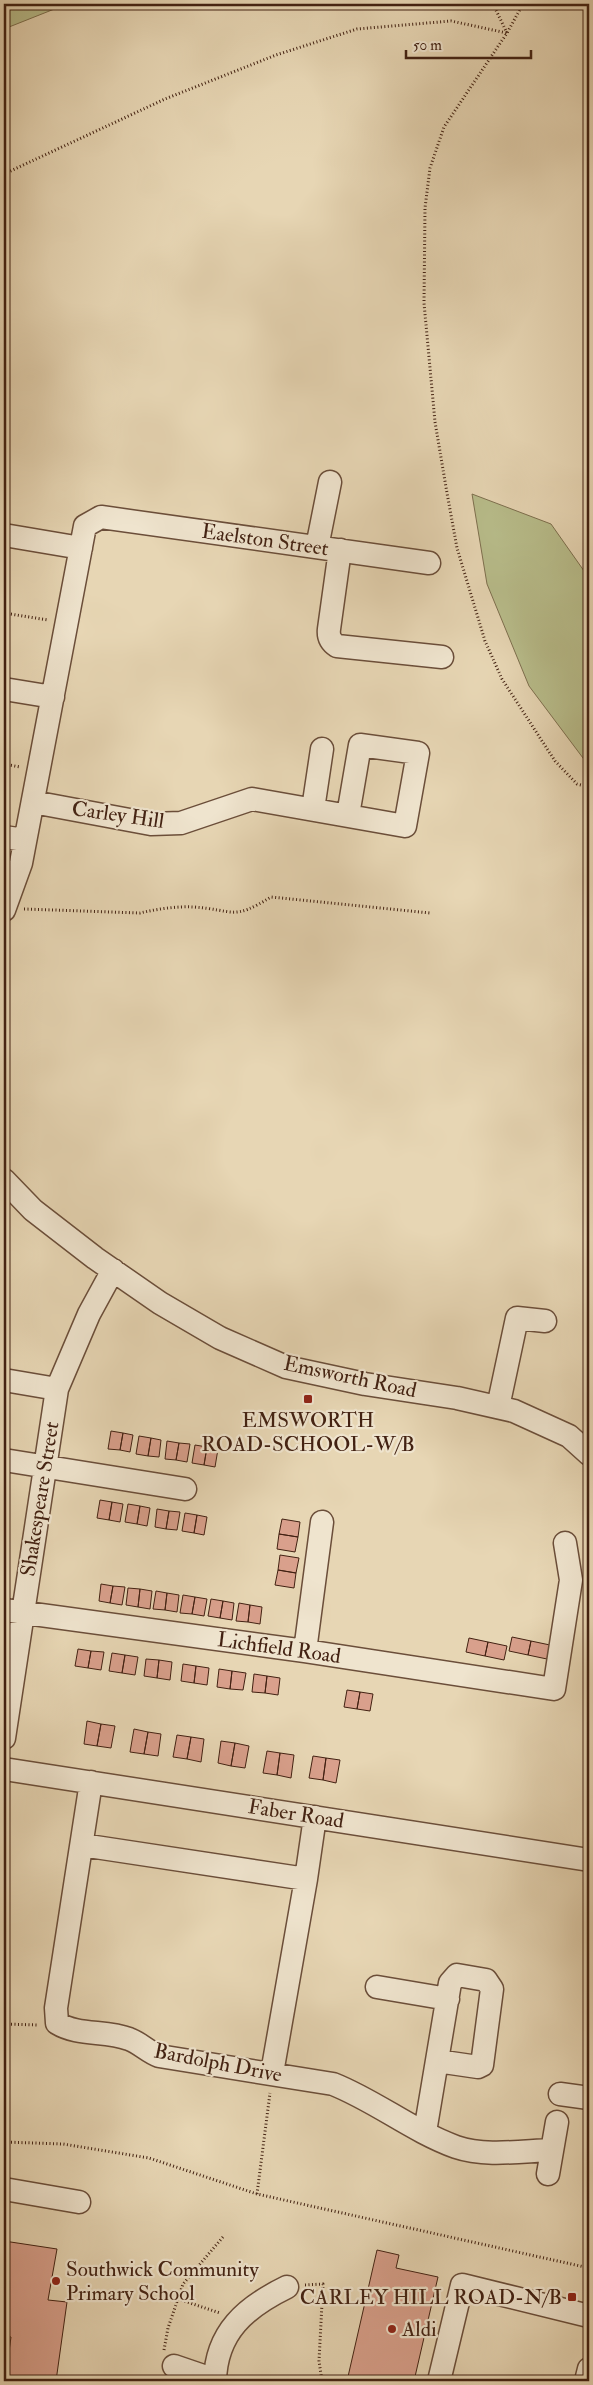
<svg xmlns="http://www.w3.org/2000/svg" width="593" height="2385" font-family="'IM FELL Double Pica',serif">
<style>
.green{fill:#b8bd8b;stroke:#7d6f4e}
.building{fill:#d9a08c;stroke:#422112}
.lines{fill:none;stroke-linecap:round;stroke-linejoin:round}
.minor-casing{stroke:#6b4e3a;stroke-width:25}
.path{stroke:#422112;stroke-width:3;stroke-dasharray:1 2.5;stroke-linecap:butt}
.minor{stroke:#efe4ce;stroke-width:22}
.poi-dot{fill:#8f2418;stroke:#efe4ce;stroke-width:2}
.labels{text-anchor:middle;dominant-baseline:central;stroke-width:4.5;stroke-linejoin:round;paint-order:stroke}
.street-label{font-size:21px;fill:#422112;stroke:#efe4ce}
.poi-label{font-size:21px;fill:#422112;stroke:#efe4ce;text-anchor:start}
</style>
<rect width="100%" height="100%" fill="#e7d6b4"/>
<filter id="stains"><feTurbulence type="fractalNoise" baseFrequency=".004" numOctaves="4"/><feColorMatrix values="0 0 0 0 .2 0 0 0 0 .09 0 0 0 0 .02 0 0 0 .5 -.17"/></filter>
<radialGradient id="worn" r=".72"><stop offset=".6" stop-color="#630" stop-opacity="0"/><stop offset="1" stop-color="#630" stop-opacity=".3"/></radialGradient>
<path class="green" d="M4 4H67L4 29Z
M472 494 551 524 589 578V766L529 686 487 584Z"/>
<path class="building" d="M111 1431 123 1433 120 1450 108 1449Z
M123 1433 133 1435 130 1452 120 1450Z
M139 1436 151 1438 148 1456 136 1454Z
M151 1438 161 1440 159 1457 148 1456Z
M167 1441 179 1443 176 1460 165 1459Z
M179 1443 190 1444 187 1462 176 1460Z
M195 1445 207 1447 204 1465 192 1463Z
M207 1447 218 1449 215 1467 204 1465Z
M100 1500 112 1502 109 1520 97 1518Z
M112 1502 123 1504 120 1522 109 1520Z
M128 1504 140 1506 137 1524 125 1522Z
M140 1506 150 1508 147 1526 137 1524Z
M157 1509 169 1511 166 1529 155 1527Z
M169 1511 180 1512 177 1530 166 1529Z
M185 1513 197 1515 194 1533 182 1531Z
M197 1515 207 1517 204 1535 194 1533Z
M282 1519 300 1522 298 1537 279 1534Z
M279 1534 298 1537 295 1552 277 1549Z
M280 1555 299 1558 296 1573 278 1570Z
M278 1570 296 1573 294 1588 275 1585Z
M101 1584 113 1586 110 1603 99 1601Z
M113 1586 125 1587 122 1605 110 1603Z
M128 1588 140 1589 138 1607 126 1605Z
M140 1589 152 1591 150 1609 138 1607Z
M156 1591 167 1593 165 1610 153 1609Z
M167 1593 179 1595 177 1612 165 1610Z
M183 1595 195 1597 192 1614 180 1613Z
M195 1597 207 1599 204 1616 192 1614Z
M211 1599 223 1601 220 1618 208 1616Z
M223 1601 234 1603 232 1620 220 1618Z
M239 1603 250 1605 248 1622 236 1621Z
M250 1605 262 1607 260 1624 248 1622Z
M512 1637 531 1641 528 1655 509 1651Z
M469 1638 488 1642 485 1656 466 1652Z
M531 1641 550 1645 547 1659 528 1655Z
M488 1642 507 1646 504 1660 485 1656Z
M78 1649 91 1651 88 1668 75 1666Z
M91 1651 104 1652 101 1670 88 1668Z
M112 1653 125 1655 122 1673 109 1671Z
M125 1655 138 1657 135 1675 122 1673Z
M146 1659 159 1660 157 1678 144 1676Z
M159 1660 172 1662 170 1680 157 1678Z
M183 1664 196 1666 194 1683 181 1681Z
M196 1666 209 1668 207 1685 194 1683Z
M219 1669 232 1671 230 1689 217 1687Z
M232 1671 246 1673 243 1690 230 1689Z
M254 1674 267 1676 265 1693 252 1692Z
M267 1676 280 1678 278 1695 265 1693Z
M347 1690 360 1692 357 1709 344 1707Z
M360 1692 373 1694 370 1711 357 1709Z
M87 1721 101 1724 97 1746 84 1744Z
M101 1724 115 1726 111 1748 97 1746Z
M134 1729 148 1732 144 1754 130 1752Z
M148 1732 161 1734 158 1756 144 1754Z
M177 1735 191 1737 187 1759 173 1757Z
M191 1737 204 1739 201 1762 187 1759Z
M221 1741 235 1743 231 1766 218 1763Z
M235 1743 249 1746 245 1768 231 1766Z
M267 1751 280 1753 277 1775 263 1773Z
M280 1753 294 1755 291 1778 277 1775Z
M313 1756 326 1758 323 1780 309 1778Z
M326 1758 340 1760 336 1783 323 1780Z
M4 2241 57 2249 48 2300 67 2302 56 2381H5L11 2337 4 2336Z
M377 2250 399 2255 396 2268 438 2277 414 2381H347Z"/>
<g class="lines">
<g class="minor-casing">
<path id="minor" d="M4 535 81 548
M317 547 330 482
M340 550 329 629C328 637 331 642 337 646L442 657
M4 689 53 697
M33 802 151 824 181 823 252 799 405 826 418 753 360 745 348 815
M313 809 322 749
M4 837 25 840
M4 910 21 863 85 526 101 517 429 563
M4 1180 33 1210 95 1258 160 1303 220 1338 286 1367 365 1384 457 1398 514 1411 569 1436 589 1454
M4 1380 57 1389
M498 1407 517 1318 545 1321
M4 1460 185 1489
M4 1610 305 1651 554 1689 571 1580 565 1543
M305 1651 322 1522
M4 1738 57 1389 89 1314 113 1270
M4 1769 589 1860
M91 1782 56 2008 57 2023C78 2036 106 2030 129 2039 140 2043 148 2052 159 2056L333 2084C376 2101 412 2131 456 2147 485 2157 522 2151 551 2150
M82 1845 306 1879
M377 1987 448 1999
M272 2073 306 1879 315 1817
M560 2094 589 2098
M425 2132 450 1983 457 1975 486 1980 492 1989 482 2065 478 2067 437 2061
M548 2174 557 2122
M4 2189 79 2202
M174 2366 215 2380
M215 2381C216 2332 246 2307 287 2287
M439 2381 462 2285 589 2316
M586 2381 589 2369"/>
</g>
<path class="path" d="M493 4 507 33
M523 4 507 33 444 127 430 168 425 208 424 303 435 422 447 493 457 548 485 641 502 679 555 761 577 784 589 787
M4 174 165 99 276 55 357 29 451 21 507 33
M4 613 48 620
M4 764 20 767
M24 909 140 913C157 909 177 906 194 907 235 910 232 921 271 897L430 913
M4 2024 39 2025
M4 2142 63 2144 149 2158 257 2194 589 2268
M257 2194 270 2093
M305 2285 323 2284 319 2361 322 2381
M178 2299 220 2313
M164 2350 168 2328 183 2284 223 2237"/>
<use href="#minor" class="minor"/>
</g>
<g class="poi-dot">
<rect x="303" y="1394" width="10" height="10" rx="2.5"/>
<circle cx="56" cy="2281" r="5"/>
<rect x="567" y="2292" width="10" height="10" rx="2.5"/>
<circle cx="392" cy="2329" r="5"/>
</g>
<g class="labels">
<g class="street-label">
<text transform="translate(265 540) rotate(8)">Eaelston Street</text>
<text transform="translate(118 815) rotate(8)">Carley Hill</text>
<text transform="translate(350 1377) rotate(12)">Emsworth Road</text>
<text transform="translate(40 1499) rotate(-81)">Shakespeare Street</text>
<text transform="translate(279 1648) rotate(8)">Lichfield Road</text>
<text transform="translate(296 1814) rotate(9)">Faber Road</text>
<text transform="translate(218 2063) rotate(11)">Bardolph Drive</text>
</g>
<g class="poi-label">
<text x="308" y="1420" text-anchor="middle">EMSWORTH<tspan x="308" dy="24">ROAD-SCHOOL-W/B</tspan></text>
<text x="66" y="2269">Southwick Community<tspan x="66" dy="24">Primary School</tspan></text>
<text x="562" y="2297" text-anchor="end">CARLEY HILL ROAD-N/B</text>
<text x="402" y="2329">Aldi</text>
</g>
</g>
<rect width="593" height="2385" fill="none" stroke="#e7d6b4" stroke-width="20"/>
<rect x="5" y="5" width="583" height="2375" fill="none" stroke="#422112" stroke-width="2.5"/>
<rect x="10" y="10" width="573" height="2365" fill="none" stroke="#422112"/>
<path d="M406 50v8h125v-8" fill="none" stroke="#422112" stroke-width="2.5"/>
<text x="413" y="50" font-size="15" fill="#422112" stroke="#efe4ce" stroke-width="4" paint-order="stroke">50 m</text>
<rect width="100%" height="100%" filter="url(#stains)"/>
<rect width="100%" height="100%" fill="url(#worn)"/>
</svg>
